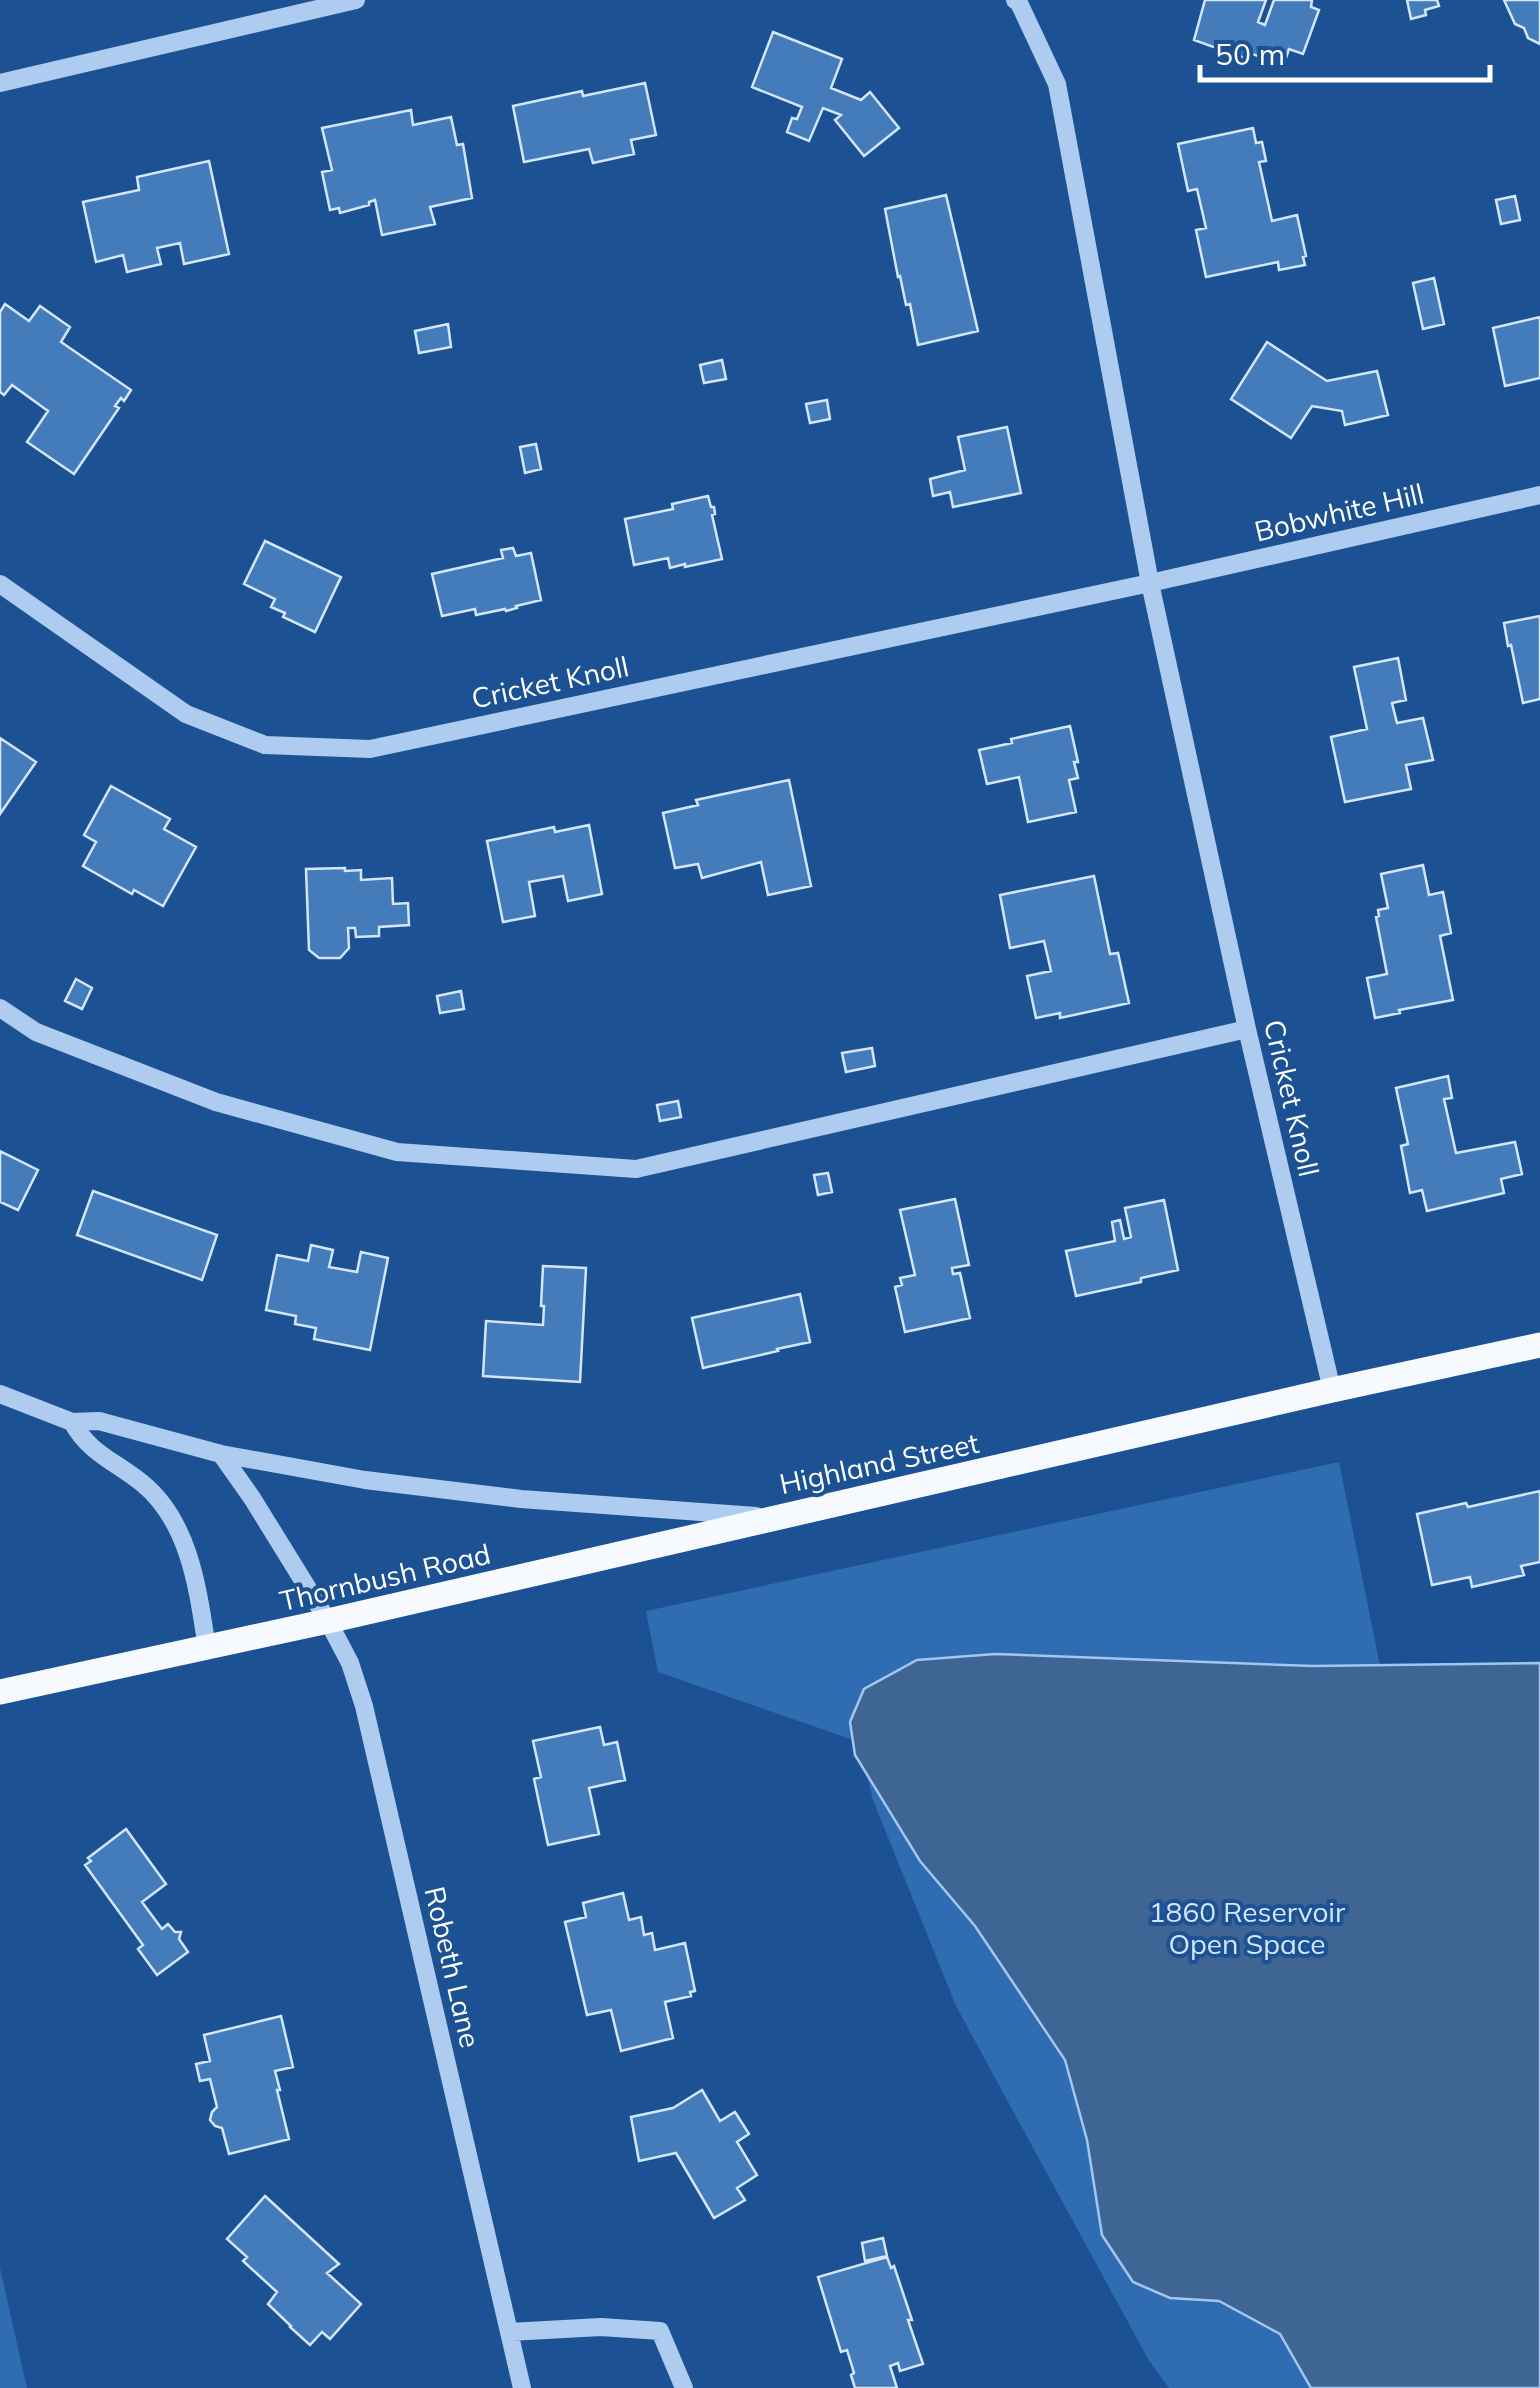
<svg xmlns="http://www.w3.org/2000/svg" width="1540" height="2388" font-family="Mulish,sans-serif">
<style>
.green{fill:#306cb2}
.water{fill:#3e6594;stroke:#a1c7f1;stroke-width:2.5}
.building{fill:#447bbb;stroke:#d4e6fb;stroke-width:2.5}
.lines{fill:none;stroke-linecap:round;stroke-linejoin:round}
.minor{stroke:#aeccef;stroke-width:18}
.major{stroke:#f6faff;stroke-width:25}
.labels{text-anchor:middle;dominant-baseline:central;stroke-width:8;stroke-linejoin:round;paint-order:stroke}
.street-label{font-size:28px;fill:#fff;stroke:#1c5294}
.park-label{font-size:28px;fill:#d4e6fb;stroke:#1c5294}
</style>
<rect width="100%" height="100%" fill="#1c5294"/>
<path class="green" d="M1339 1462 1380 1666 1540 1663V2388H1169L1148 2359 956 2006 873 1800 859 1742 658 1672 646 1611Z
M0 2268 27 2388H0Z"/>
<path class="water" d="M995 1654 1313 1666 1540 1663V2388H1311L1280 2334 1219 2301 1170 2298 1133 2282 1102 2235 1087 2140 1065 2060 975 1926 920 1861 855 1755 850 1722 864 1689 917 1660Z"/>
<path class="building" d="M1205 0H1266L1258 22 1265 25 1274 0H1312L1311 7 1319 10 1303 54 1289 49 1286 58 1274 54 1272 61 1247 52 1244 58 1194 40Z
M1407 0H1437L1439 6 1425 10 1426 15 1411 19Z
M1504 0H1540V44L1528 38 1524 28 1515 24Z
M773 32 842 59 831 88 861 100 870 92 899 128 864 156 835 120 841 115 823 108 809 141 787 132 792 118 797 119 802 107 752 87Z
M645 83 656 135 631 140 634 154 593 163 589 149 524 162 513 106 582 91 583 96Z
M411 110 413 125 451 117 457 145 463 144 472 198 430 207 435 224 382 235 375 200 369 202V205L340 213 339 208 330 210 322 172 332 170 322 128Z
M1253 128 1256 143 1262 142 1266 161 1259 162 1272 221 1297 215 1306 256 1303 257 1305 265 1279 270 1278 262 1206 277 1196 230 1206 228 1197 189 1188 191 1178 144Z
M209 161 229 254 184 264 180 243 157 248 161 264 127 272 123 255 96 262 83 202 139 190 137 177Z
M946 195 978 331 918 345 910 304 906 305 900 276 898 277 885 209Z
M1515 196 1520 220 1501 224 1496 200Z
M1434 278 1444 324 1423 329 1413 283Z
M5 304 29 321 40 306 70 327 61 342 131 390 124 401 121 398 115 406 119 408 74 474 27 442 48 411 12 385 4 395 0 392V312Z
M1540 317V378L1505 386 1493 328Z
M448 324 451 347 419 353 415 331Z
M1267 342 1327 381 1377 371 1388 415 1345 425 1342 411 1312 406 1291 438 1231 399Z
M722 360 726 379 704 383 700 365Z
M827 400 830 419 810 423 806 404Z
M1007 427 1021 493 953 507 950 492 933 496 930 479 965 470 958 437Z
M536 444 541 469 525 473 520 447Z
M708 496 711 507H714L715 514 712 515 722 559 685 567V564L670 568 668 558 634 565 625 519 673 509 672 504Z
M265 541 341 577 315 632 283 617 285 613 271 607 275 599 244 584Z
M513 548 516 556 531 553 541 600 516 606 517 608 506 611 505 609 476 615 475 609 442 616 432 574 503 558 501 550Z
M1540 616V699L1523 703 1511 645 1508 646 1504 623Z
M1398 658 1406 700 1392 703 1397 723 1423 718 1433 760 1406 765 1411 789 1345 802 1331 737 1367 729 1354 667Z
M1070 726 1078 762H1074L1078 778 1069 780 1076 812 1028 822 1019 777 987 784 979 750 1012 743 1011 739Z
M0 738 36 762 0 814Z
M789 780 811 886 768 895 761 862 702 878 698 864 675 868 663 813 698 805 696 800Z
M111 786 170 819 164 829 196 847 163 906 134 890 132 894 83 866 96 842 84 835Z
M589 825 602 894 568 901 563 876 529 882 535 916 503 922 487 841 554 827 555 832Z
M1423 865 1429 895 1443 892 1451 933 1440 936 1453 1000 1399 1010 1400 1013 1375 1018 1367 978 1387 974 1376 917 1379 916 1378 910 1388 908 1381 874Z
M345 868V871L361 870V880L392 878 393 904 408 903 409 925 379 927V936L356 937 355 928H348L349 948 340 958H319L309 950 306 869Z
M1094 876 1110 954 1118 953 1129 1003 1060 1018V1013L1036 1018 1027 976 1051 971 1044 941 1010 948 1000 895Z
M76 979 92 988 82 1009 65 1001Z
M461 991 464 1009 440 1013 437 996Z
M872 1048 875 1066 846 1072 842 1053Z
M1448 1076 1452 1098 1444 1099 1456 1153 1515 1142 1522 1174 1501 1179 1504 1193 1427 1211 1422 1190 1410 1193 1401 1146 1408 1144 1396 1088Z
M678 1101 681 1117 660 1121 657 1105Z
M0 1151 38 1170 18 1210 0 1202Z
M828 1173 832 1192 818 1195 814 1175Z
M93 1191 217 1235 202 1280 77 1235Z
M955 1199 969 1265 952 1268 953 1274 960 1273 970 1318 905 1332 895 1287 902 1285 900 1278 915 1275 900 1210Z
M1164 1200 1178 1270 1141 1278V1282L1076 1296 1066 1251 1115 1241 1112 1222 1120 1220 1124 1239 1131 1237 1125 1208Z
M311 1245 333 1250 329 1267 357 1272 361 1252 388 1258 370 1350 314 1339 316 1328 295 1324 296 1316 266 1310 277 1255 308 1261Z
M543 1266 586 1268 580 1382 483 1376 486 1321 543 1325 544 1306H541Z
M800 1294 810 1342 777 1349 778 1351 703 1368 692 1318Z
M1540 1491V1562L1521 1566 1524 1575 1472 1587 1470 1577 1432 1585 1417 1514 1466 1503 1468 1507Z
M600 1727 604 1745 617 1742 625 1780 589 1788 599 1834 548 1845 534 1779 541 1777 533 1741Z
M126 1829 166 1884 142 1902 162 1929 168 1924 175 1932H181L179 1939 188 1952 157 1975 138 1949 143 1945 85 1865 91 1861 88 1858Z
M623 1893 629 1920 641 1917 644 1935 652 1933 655 1950 685 1943 695 1991 690 1992 691 1996 665 2002 673 2038 621 2051 611 2010 587 2015 565 1922 586 1917 583 1903Z
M281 2016 293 2067 275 2071 280 2090H277L289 2139 229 2154 222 2128 215 2126 210 2120 212 2112 217 2107 210 2079 200 2081 196 2064 210 2061 204 2035Z
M702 2090 720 2121 735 2112 749 2134 737 2142 757 2175 737 2188 745 2200 714 2218 676 2153 639 2161 631 2117 673 2108Z
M265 2196 339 2264 327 2273 361 2304 330 2339 322 2332 310 2345 290 2327 291 2326 268 2304 277 2292 243 2261 247 2257 227 2239Z
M883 2238 887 2256 865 2261 862 2243Z
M887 2257 891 2268 894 2266 912 2320H908L923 2364 900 2371 898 2363 890 2366 897 2388H855L851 2375 854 2373 847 2350 841 2352 818 2277Z"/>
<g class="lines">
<path class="minor" d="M0 83 356 0
M0 584 186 714 265 745 370 749 1150 583 1057 84 1019 3 1015 0
M0 1008 36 1032 216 1102 397 1152 636 1169 1247 1029
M1332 1390 1247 1029 1150 583 1540 495
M0 1394 72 1422 99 1421 221 1454 365 1480 521 1499 756 1516
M72 1422C90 1454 115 1461 142 1483 190 1522 198 1590 207 1648
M221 1454 252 1498 328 1621 350 1663 364 1706 509 2332
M522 2388 509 2332 601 2327 660 2331 684 2388"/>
<path class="major" d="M0 1692 328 1621 1332 1390 1540 1345"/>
</g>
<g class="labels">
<g class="street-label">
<text transform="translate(1339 512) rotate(-13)">Bobwhite Hill</text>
<text transform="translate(550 682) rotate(-12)">Cricket Knoll</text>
<text transform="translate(1292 1098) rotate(77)">Cricket Knoll</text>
<text transform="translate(879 1463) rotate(-12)">Highland Street</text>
<text transform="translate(385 1577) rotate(-13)">Thornbush Road</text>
<text transform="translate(453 1967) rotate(77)">Robeth Lane</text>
</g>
<g class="park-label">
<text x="1247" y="1911">1860 Reservoir<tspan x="1247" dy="32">Open Space</tspan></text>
</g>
</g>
<path d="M1200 65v15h290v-15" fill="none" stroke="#ffffff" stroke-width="5"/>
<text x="1215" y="65" font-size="30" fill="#ffffff" stroke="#1c5294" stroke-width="8" paint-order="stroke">50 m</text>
</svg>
